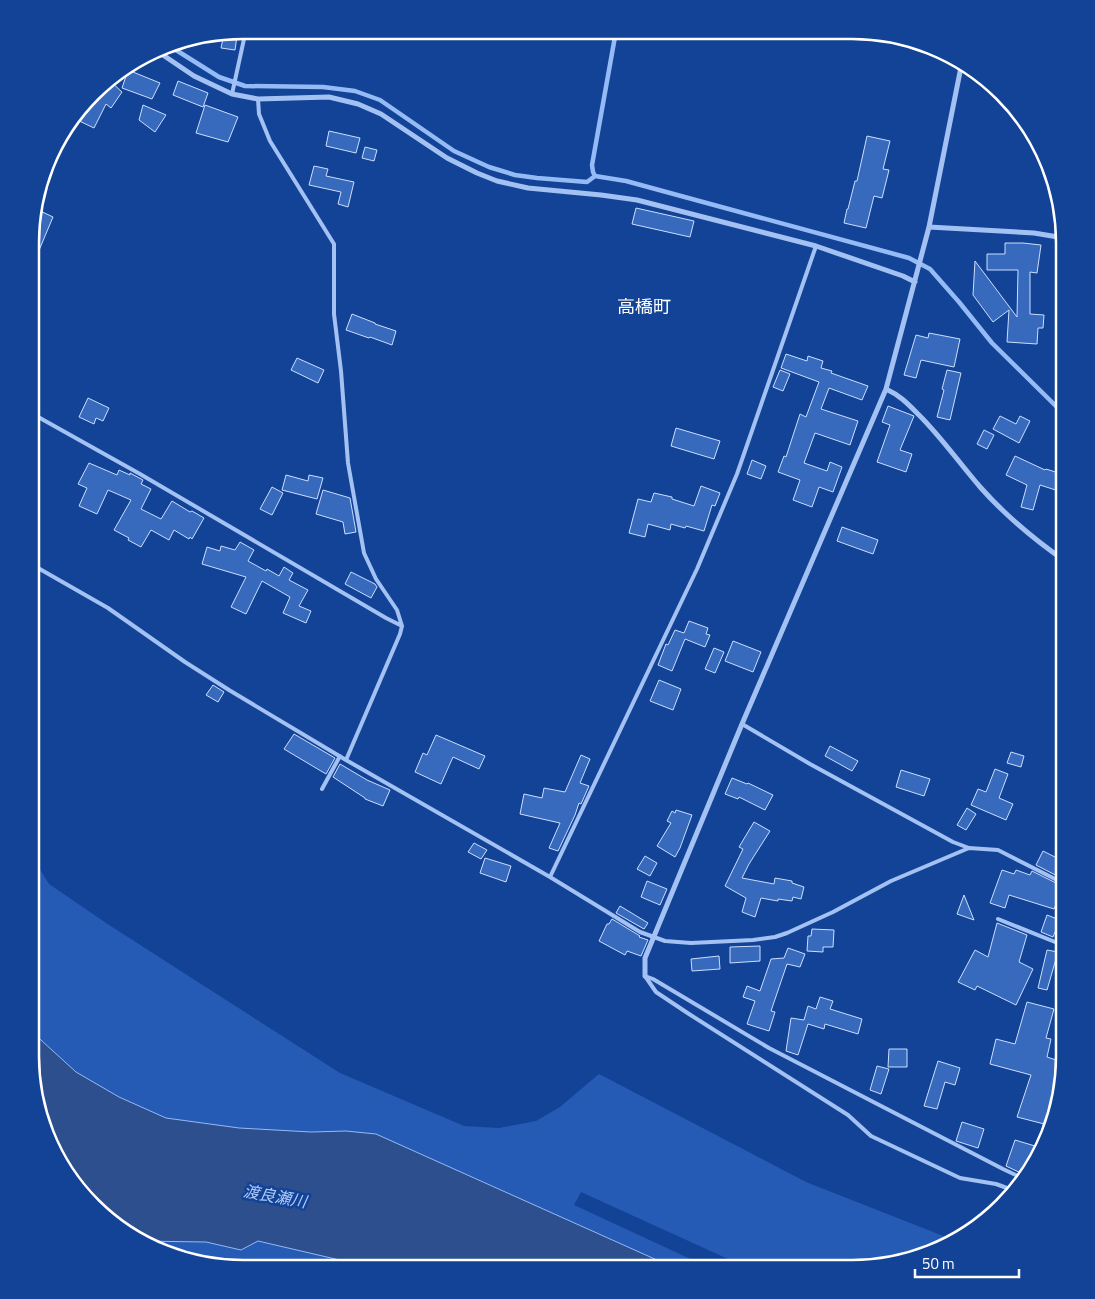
<svg xmlns="http://www.w3.org/2000/svg" width="1095" height="1299" font-family="'Titillium Web','Noto Sans JP',sans-serif">
<style>
.green{fill:#265bb5}
.water{fill:#2d4f8e;stroke:#95bbf6}
.lines{fill:none;stroke-linecap:round;stroke-linejoin:round}
.stream{stroke:#95bbf6;stroke-width:4.5}
.building{fill:#376abc;stroke:#cbdefd}
.service{stroke:#a3c2f3;stroke-width:4}
.minor{stroke:#a3c2f3;stroke-width:5}
.labels{text-anchor:middle;dominant-baseline:central;stroke-width:5;stroke-linejoin:round;paint-order:stroke}
.water-label{font-size:16px;font-style:italic;fill:#b0ccf9;stroke:#134396}
.quarter-label{font-size:18px;fill:#fff;stroke:#134396}
.rim{fill:none;stroke:#fff;stroke-width:2.5}
</style>
<rect width="100%" height="100%" fill="#134396"/>
<path class="green" d="M30 854 49 884 109 925 340 1073 464 1126 499 1128 536 1121 560 1107 599 1074 806 1182 956 1241 866 1269H750L581 1192 574 1205 712 1269H677L376 1134 346 1131 311 1132 239 1128 166 1118 119 1097 76 1072 30 1030Z
M138 1240 206 1242 241 1250 257 1241 348 1262 280 1260 283 1269H228L174 1258Z"/>
<path class="water" d="M30 1030 76 1072 119 1097 166 1118 239 1128 311 1132 346 1131 376 1134 677 1269H283L280 1260 344 1261 258 1241 241 1250 206 1242 141 1241 125 1233 59 1163 37 1112 30 1057Z"/>
<g class="lines">
<path class="stream" d="M168 45 219 77 245 86 323 87 355 91 380 100 454 151 489 167 515 175 537 178 587 182 595 176 626 181 909 258 930 269 959 302 992 343 1065 415
M595 176 593 172 592 165 616 31"/>
</g>
<path class="building" d="M224 34 237 36 235 50 221 48Z
M128 70 160 83 152 99 122 88Z
M110 81 122 92 111 108 106 104 94 128 73 118 98 88 103 92Z
M178 81 208 93 203 107 173 95Z
M143 105 166 115 155 132 139 120Z
M205 105 238 117 228 142 196 133Z
M329 131 360 138 356 153 326 146Z
M867 136 890 141 883 169 889 170 882 198 874 196 866 228 844 223 847 209H848L855 181H857Z
M365 147 377 150 374 161 362 158Z
M314 166 328 169 326 176 354 182 348 207 338 204 341 192 309 185Z
M34 208 53 217 32 267V214Z
M636 208 694 221 690 237 632 224Z
M1005 243H1023L1041 245 1037 273 1030 272V314L1044 315 1043 328H1038L1037 344 1007 342 1009 310 993 322 973 295 975 261 1017 317 1018 270H987V254H1005Z
M352 314 375 323V324L396 331 392 345 370 337 369 338 346 330Z
M929 333 960 339 954 367 921 360 916 378 904 375 916 335 928 338Z
M786 354 807 361 808 356 823 361 821 368 832 371 831 373 868 386 862 400 829 388 821 409 858 421 850 445 815 433 804 463 827 471 830 462 842 467 833 492 819 487 812 507 793 500 800 480 778 472 784 456 786 457 800 414 806 417 819 382 781 368Z
M297 358 324 370 318 383 291 370Z
M780 370 790 374 783 391 773 387Z
M947 370 961 373 950 420 937 417 944 390 942 389Z
M88 398 109 408 103 421 96 418 94 424 79 417Z
M888 406 914 416 900 450 912 454 906 472 877 462 890 425 882 422Z
M1000 416 1016 424 1020 416 1030 421 1019 443 993 429Z
M676 428 720 441 714 459 671 446Z
M984 430 994 435 987 449 977 444Z
M1015 456 1045 470 1046 469 1065 475V493L1040 485 1033 510 1021 507 1027 485 1006 475Z
M752 460 766 466 761 479 747 474Z
M89 463 117 475 119 470 130 475V473L143 480 141 484 151 489 141 509 161 519 172 501 190 512 192 511 204 518 192 539 190 537 189 539 174 530 169 540 151 530 141 547 128 540 129 538 114 530 131 500 108 490 97 514 79 506 87 488 78 484Z
M286 475 308 481 309 475 323 478 317 499 282 490Z
M701 486 720 493 715 506 712 505 704 531 686 526 685 528 671 524 670 530 648 524 645 537 629 533 638 499 651 502 654 493 672 497V499L694 506Z
M272 487 283 493 272 515 260 509Z
M323 490 350 498 356 532 345 534 343 522 316 514Z
M842 527 878 540 873 554 837 541Z
M240 542 254 550 248 561 266 571 267 569 279 576 284 567 293 573 289 580 308 590 299 606 311 611 306 623 283 613 290 597 262 581 246 614 231 607 246 577 202 564 207 547 220 551 221 546 235 550Z
M351 572 375 584 377 587 371 598 345 584Z
M689 621 708 628 706 634 710 635 705 647 685 639 672 671 658 665 666 644 668 645 675 630 684 633Z
M733 641 761 652 753 672 725 661Z
M714 648 724 652 715 673 705 669Z
M659 680 681 689 673 710 650 701Z
M213 685 224 692 218 702 206 695Z
M294 734 335 758 326 774 284 749Z
M436 735 485 756 479 769 453 757 441 784 415 772 423 753 427 755Z
M830 746 858 761 852 771 825 756Z
M1011 752 1024 756 1021 767 1007 763Z
M581 755 590 759 580 783 589 786 581 804 579 803 575 815 558 851 549 848 560 823 520 814 524 794 542 798 544 788 565 792Z
M340 764 367 780 390 790 383 806 365 799V798L333 777Z
M995 769 1008 774 999 798 1013 804 1006 820 971 805 978 789 986 792Z
M901 770 930 779 924 796 896 787Z
M732 778 747 784 748 783 773 795 765 810 739 797 738 799 725 794Z
M967 808 976 814 966 830 957 825Z
M676 810 692 815 680 848 675 857 657 846 671 823 667 821 672 811 675 813Z
M754 822 770 831 749 864 742 878 774 884 775 878 792 881V883L804 887 801 899 793 897 792 901 778 899V901L761 898 755 917 742 912 746 898 725 886 743 849 739 847Z
M474 843 487 850 481 859 468 852Z
M1043 851 1065 862V880L1036 865Z
M645 856 657 863 650 876 637 869Z
M485 858 511 866 506 882 480 873Z
M1002 870 1014 874 1016 870 1030 875 1032 871 1064 887 1054 909 1009 895 1005 908 990 903Z
M647 881 667 889 660 905 641 897Z
M964 895 974 920 957 914Z
M620 906 648 923 644 929 616 913Z
M1047 915 1060 920 1053 937 1041 932Z
M612 919 640 936 639 937 648 940 641 956 627 951 625 955 599 941 607 924H609Z
M997 923 1027 935 1019 962 1033 969 1016 1005 977 986 975 990 958 982 975 950 988 957Z
M812 929 834 930 833 947H823V952L807 951 808 936H811Z
M760 946V961L730 963V947Z
M788 948 805 954 800 967 787 964 771 1011 775 1012 769 1031 747 1024 755 1001 743 997 747 986 760 991 771 959 784 958Z
M1047 950 1058 952 1047 990 1038 988Z
M719 956 720 969 692 971 691 959Z
M820 997 833 1001 830 1009 862 1019 858 1034 825 1024 824 1029 808 1024 798 1055 786 1051 791 1018 804 1020 808 1006 816 1009Z
M1027 1002 1054 1009 1046 1038 1051 1039 1047 1057 1065 1063V1071L1048 1125 1017 1117 1031 1075 990 1064 996 1039 1015 1044Z
M889 1049H907V1067H888Z
M938 1061 960 1068 955 1085 945 1082 937 1109 924 1106Z
M877 1066 889 1069 881 1094 870 1090Z
M962 1122 984 1129 978 1148 956 1141Z
M1015 1140 1035 1146 1025 1175 1006 1166Z"/>
<g class="lines">
<path class="service" d="M232 94 244 39
M258 99 259 114 270 141 334 244V314L341 371 348 463 364 553 376 579 397 610 402 626 400 634 346 760
M31 413 140 474 386 618 402 626
M31 564 108 608 185 662 229 690 346 760 550 877 640 932 665 941 691 943 753 940 775 937 787 933 833 912 891 881 969 848 998 850 1065 884
M742 724 810 764 953 842 969 848
M322 789 340 756
M550 877 697 569 737 474 816 246
M998 919 1065 946
M645 976 656 992 689 1014 848 1115 871 1136 960 1178 996 1184 1015 1191
M645 976 653 979 769 1048 1003 1169 1024 1179"/>
<path class="minor" d="M157 51 194 76 232 94 258 99 329 97 358 104 381 114 447 158 477 173 497 181 528 188 601 195 637 200 816 246 903 276 915 282
M929 227 1034 233 1064 238
M886 389C901 396 908 404 919 415 942 438 960 464 981 488 1006 516 1035 540 1065 561
M645 976V958L742 724 886 389 929 227 962 62"/>
</g>
<g class="labels">
<g class="water-label">
<text transform="translate(275 1196) rotate(10)">渡良瀬川</text>
</g>
<g class="quarter-label">
<text x="644" y="306">高橋町</text>
</g>
</g>
<path d="M0 0H1095V1299H0ZM243 39H852A204 204 0 0 1 1056 243V1056A204 204 0 0 1 852 1260H243A204 204 0 0 1 39 1056V243A204 204 0 0 1 243 39Z" fill="#134396" fill-rule="evenodd"/>
<path class="rim" d="M243 39H852A204 204 0 0 1 1056 243V1056A204 204 0 0 1 852 1260H243A204 204 0 0 1 39 1056V243A204 204 0 0 1 243 39Z"/>
<path d="M915 1269v8h104v-8" fill="none" stroke="#ffffff" stroke-width="2.5"/>
<text x="922" y="1269" font-size="15" fill="#ffffff" stroke="#134396" stroke-width="4" paint-order="stroke">50 m</text>
</svg>
